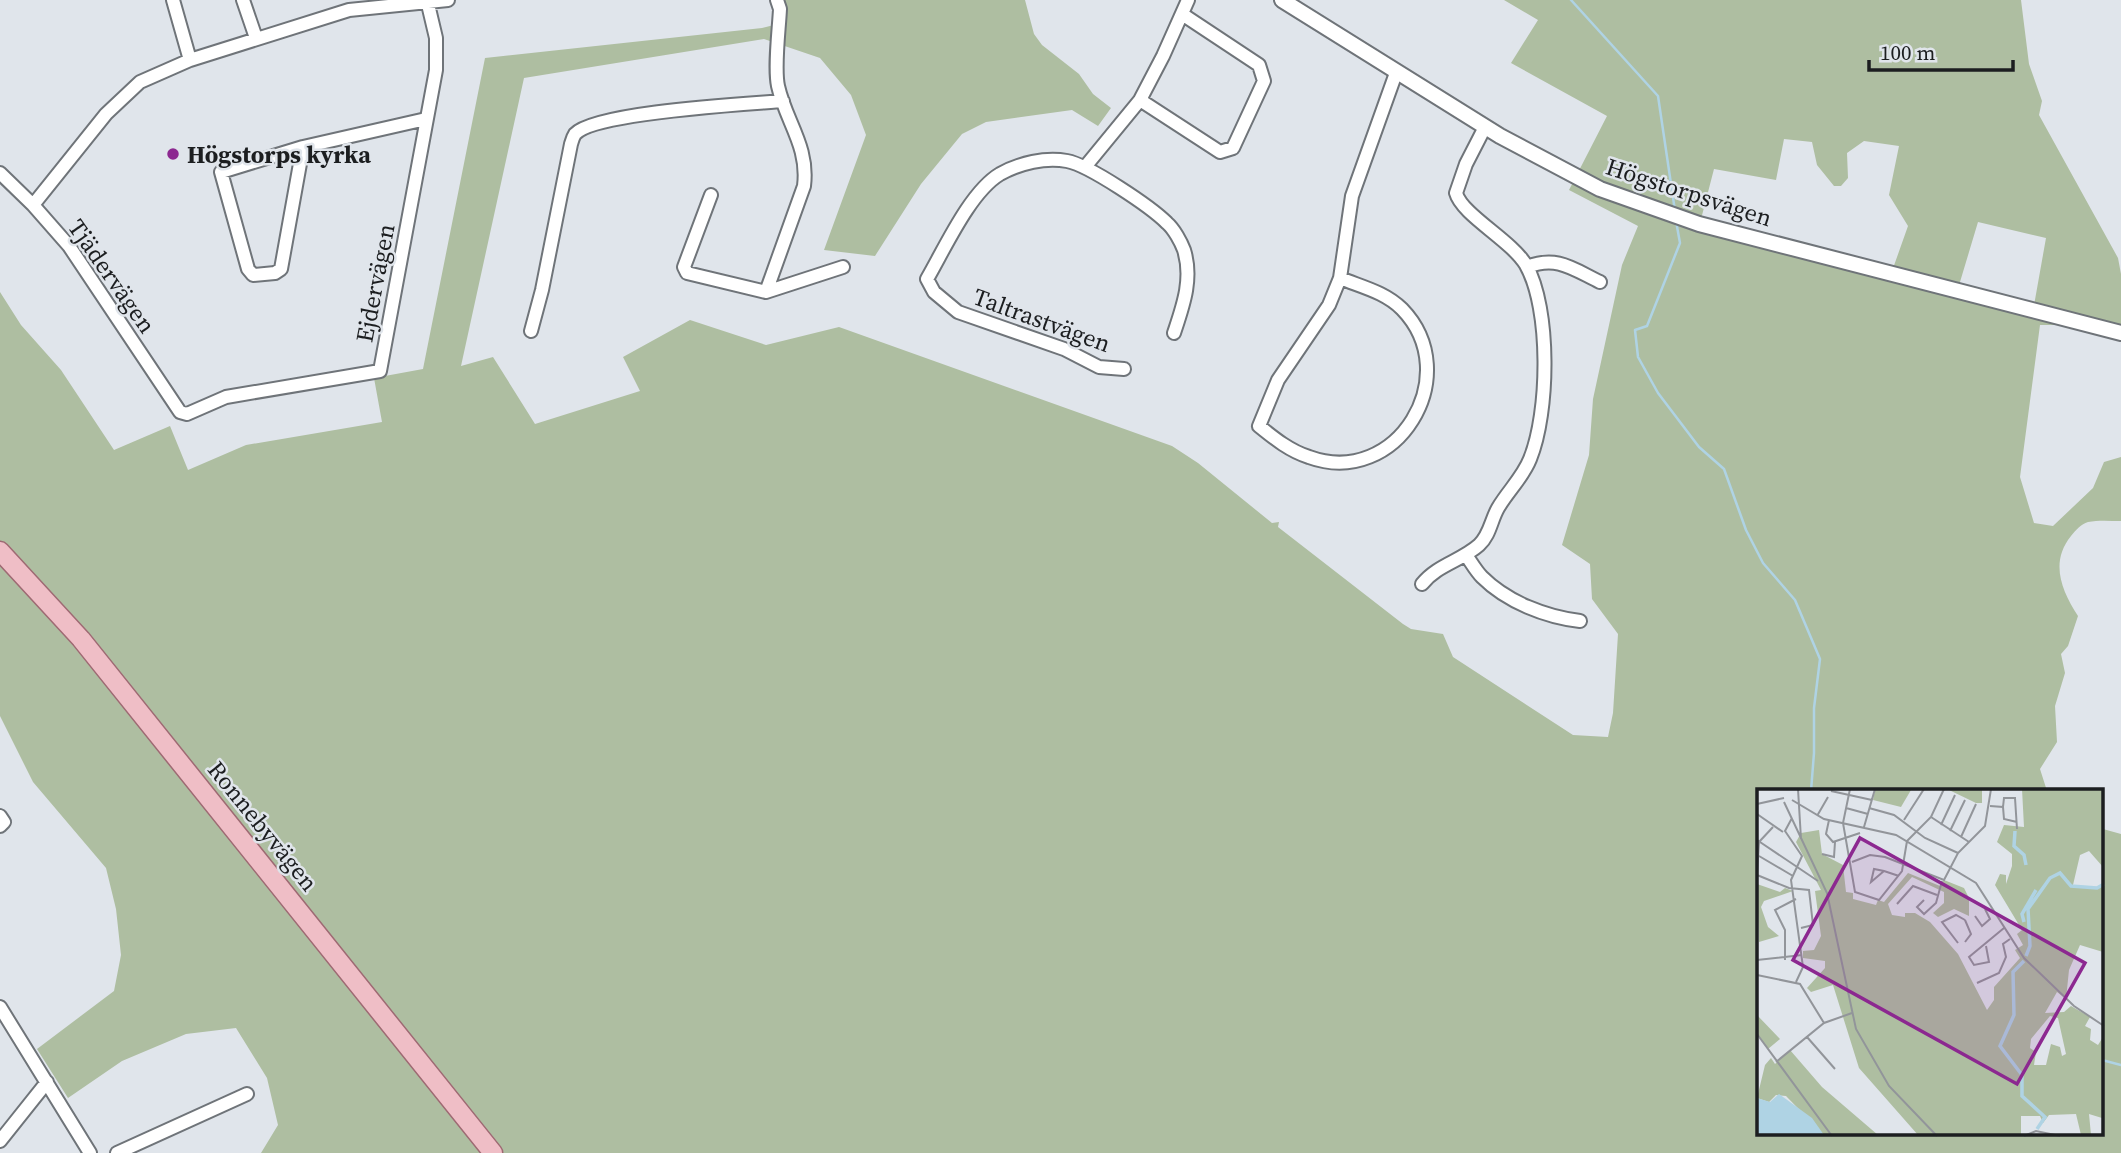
<svg xmlns="http://www.w3.org/2000/svg" width="2121" height="1153" font-family="'Source Serif 4',serif">
<style>
.green{fill:#aebea1;fill-rule:evenodd}
.lines{fill:none;stroke-linecap:round;stroke-linejoin:round}
.stream{stroke:#afd3e4;stroke-width:2.5}
.minor-casing{stroke:#6f7479;stroke-width:16}
.tertiary-casing{stroke:#6f7479;stroke-width:18}
.primary-casing{stroke:#9e6a73;stroke-width:21}
.minor{stroke:#fff;stroke-width:12}
.tertiary{stroke:#fff;stroke-width:14}
.primary{stroke:#efbec6;stroke-width:18}
.poi-dot{fill:#8c2890;stroke:#e0e5eb;stroke-width:2.5}
.labels{text-anchor:middle;dominant-baseline:central;stroke-width:5;stroke-linejoin:round;paint-order:stroke}
.poi-label{font-size:24px;font-weight:bold;fill:#1c1e20;stroke:#e0e5eb;text-anchor:start}
.street-label{font-size:24px;fill:#1c1e20;stroke:#e0e5eb}
.inset-river{fill:none;stroke:#afd3e4;stroke-width:3.5}
.inset-road{fill:none;stroke:#92959a;stroke-width:2}
.view{fill:#8c2890;fill-opacity:0.15;stroke:#8c2890;stroke-width:3.5}
.inset-edge{fill:none;stroke:#1c1e20;stroke-width:3.5}
</style>
<rect width="100%" height="100%" fill="#e0e5eb"/>
<path class="green" d="M780 0H1025L1034 34 1042 45 1079 74 1093 94 1111 108 1098 126 1072 110 986 122 962 134 921 184 875 256 824 250 866 135 851 95 820 58 764 39 524 78 461 366 493 357 535 424 640 391 623 357 690 320 766 345 839 327 1172 446 1198 463 1272 523 1279 522 1278 527 1403 624 1411 629 1443 634 1453 657 1573 735 1608 737 1613 713 1618 634 1592 599 1590 564 1562 545 1589 455 1593 399 1622 265 1638 226 1569 190 1607 116 1511 63 1538 20 1504 0H2021L2029 64 2042 101 2039 115 2118 258 2121 274V338L2067 325H2040L2020 477 2034 523 2053 526 2093 488 2104 462 2121 457V521C2110 521 2098 520 2088 522 2081 524 2076 530 2071 536 2050 562 2061 590 2078 616L2068 646 2061 654 2065 673 2055 706 2057 742 2040 769 2047 791H1759V1134H2102L2103 829 2121 834V1153H261L278 1125 267 1078 236 1028 186 1034 122 1061 68 1098 37 1049 114 991 121 955 116 909 106 868 33 782 0 716V292L21 325 61 370 114 450 170 426 188 470 246 445 382 422 374 378 423 369 485 58 762 28 782 23ZM1784 139 1812 142 1817 165 1834 186H1841L1848 178 1847 153 1864 141 1899 146 1889 195 1908 226 1891 274 1700 223 1714 169 1776 180ZM1978 222 2046 238 2033 311 1957 292Z"/>
<g class="lines">
<path class="stream" d="M1571 0 1658 96 1675 211
M1676 221 1680 243 1647 326 1635 330 1638 357 1658 393 1699 447 1724 469 1746 530 1763 563 1795 600 1820 659 1814 708V753L1811 791
M2102 1060 2121 1065"/>
<g class="minor-casing">
<path id="minor" d="M173 0 190 60
M243 0 256 38
M1140 100 1220 152 1233 148 1264 81 1259 65 1182 14
M303 147 281 269 275 273 253 275 248 269 221 172 303 147 426 119
M1085 167 1140 100 1163 56 1188 0
M0 173 33 205 69 246 180 412 187 414 226 397 380 371 436 70V38L427 0
M711 195 684 267 687 273 766 292 804 186C809 146 786 122 778 86 774 67 779 30 780 9L777 0
M33 205 106 114 140 82 190 60 349 10 448 0
M1527 267C1557 255 1573 269 1600 282
M1340 278C1362 287 1385 292 1402 309 1466 375 1397 489 1309 457 1290 451 1275 439 1259 426L1278 380 1329 305 1340 278 1352 196 1396 73
M766 292 843 267
M531 331 542 290 571 144C572 141 573 137 575 134 595 112 748 104 783 101
M1124 369 1099 367 1064 349 958 312 934 292 927 279C945 248 970 192 1000 174 1020 163 1045 157 1067 161 1089 165 1151 207 1167 223 1174 229 1181 242 1184 250 1193 279 1183 306 1174 333
M1466 555C1471 562 1476 571 1482 577 1507 602 1546 617 1580 621
M1422 584C1437 565 1461 561 1479 545 1490 535 1491 520 1498 508 1508 491 1523 477 1530 459 1549 413 1551 309 1526 265 1511 240 1462 215 1456 193L1466 164 1485 127
M0 816 4 822 0 826
M0 1007 90 1153
M0 1141 47 1082
M117 1153 247 1094"/>
</g>
<g class="tertiary-casing">
<path id="tertiary" d="M1282 0 1500 136 1600 189 1699 224 2121 333"/>
</g>
<g class="primary-casing">
<path id="primary" d="M0 551 81 639 493 1153"/>
</g>
<use href="#minor" class="minor"/>
<use href="#tertiary" class="tertiary"/>
<use href="#primary" class="primary"/>
</g>
<circle class="poi-dot" cx="173" cy="154" r="7"/>
<g class="labels">
<g class="poi-label">
<text x="187" y="154">Högstorps kyrka</text>
</g>
<g class="street-label">
<text transform="translate(1689 192) rotate(18)">Högstorpsvägen</text>
<text transform="translate(112 276) rotate(55)">Tjädervägen</text>
<text transform="translate(375 283) rotate(-79)">Ejdervägen</text>
<text transform="translate(1042 320) rotate(20)">Taltrastvägen</text>
<text transform="translate(263 826) rotate(51)">Ronnebyvägen</text>
</g>
</g>
<g transform="translate(1757 789)">
<rect width="346" height="346" fill="#e0e5eb"/>
<path d="M139 0 154 1 144 18 116 11 118 1ZM190 0H225V14H219ZM265 0H346V78L332 62 323 66 316 96 337 100 346 94V163L323 156 312 181 309 210 300 203 288 224 307 223 314 217 333 228 328 237 334 240 333 251 341 256 346 248V335L345 329 332 325 334 346H324L319 325 292 326 286 334 283 327H264V346H161L102 279 76 196 54 203 50 199 68 179V172L46 169V162L57 161 64 147 58 102 64 101 39 53 44 44 62 41 65 65 86 76 89 103 96 104V110L119 116 121 111 127 113 151 84 183 97 187 91 207 99 212 109V127L197 120 181 128 176 124 187 114V103L155 88 131 115 135 126 148 128V124H158L173 133 201 165 230 221 237 211V198L263 169 258 161 266 156 260 145 265 141 238 96 243 85 249 86V95L255 77V65L240 53 247 36 267 38ZM293 227 301 229 309 265 305 267 303 258 294 255 289 276H277L279 263 273 259 274 250ZM0 95 23 103 28 99 36 102 7 112 4 118 11 138 22 147 2 153ZM0 226 23 250 11 260 0 245ZM33 261 65 298 121 346H67L29 307 19 306 12 313 0 309 8 276 14 269 18 275Z" fill="#aebea1" fill-rule="evenodd"/>
<path d="M22 305 55 329 67 346H0V309L13 313Z" fill="#afd3e4"/>
<path class="inset-river" d="M258 42 257 57 267 66 269 76M267 133 265 125 279 101M269 167 273 157 271 120 293 89 303 84 314 97 340 99 347 95M267 172 256 183 257 226 243 257 265 286V307L288 328 280 340"/>
<path class="inset-road" d="M41 0 44 50M93 0 86 34 98 103 122 111 145 82 150 52 174 28 187 0M74 2 115 11M35 11 67 30 139 46 219 94 267 169 317 217 347 237M27 13 70 104 99 240 132 297 180 347M0 15 27 9M233 17 246 18 247 30 260 33M246 18 247 9H258L260 40M89 19 111 25M112 19 137 26 168 49 201 64M0 25 26 43M60 27 71 8M174 28 212 53M35 29 28 42 45 67 34 91 46 178 39 193M72 31 69 45 76 53 103 44M147 31 167 0M184 36 198 6M107 38 118 0M193 42 208 11M204 48 219 15M0 51 61 92M65 65 77 68 78 53M2 67 36 87M95 73 113 66 128 68 187 91 201 64 228 37 234 0M127 82 114 93 117 80 127 82 142 87M0 86 32 99 52 101 56 136 44 139M0 86 2 53 16 38M167 111 160 118 167 125 179 114 185 92M140 115 156 97 180 106M218 127 225 137 233 130 228 120M208 153 214 145 208 131M201 154 185 133 199 126 208 131M229 157 232 173 217 176 212 168 247 139M0 171 45 166M28 171V141L18 121 39 110M0 186 43 195 67 234M220 194 242 184 249 168 246 155 253 150M0 245 75 347M50 248 78 280M19 273 67 234 95 224M267 347 279 342 303 347"/>
<path class="view" d="M103 49 328 174 260 295 36 171Z"/>
<rect width="346" height="346" class="inset-edge"/>
</g>
<path d="M1869 60v10h144v-10" fill="none" stroke="#1c1e20" stroke-width="3.5"/>
<text x="1880" y="60" font-size="21" fill="#1c1e20" stroke="#e0e5eb" stroke-width="5" paint-order="stroke">100 m</text>
</svg>
